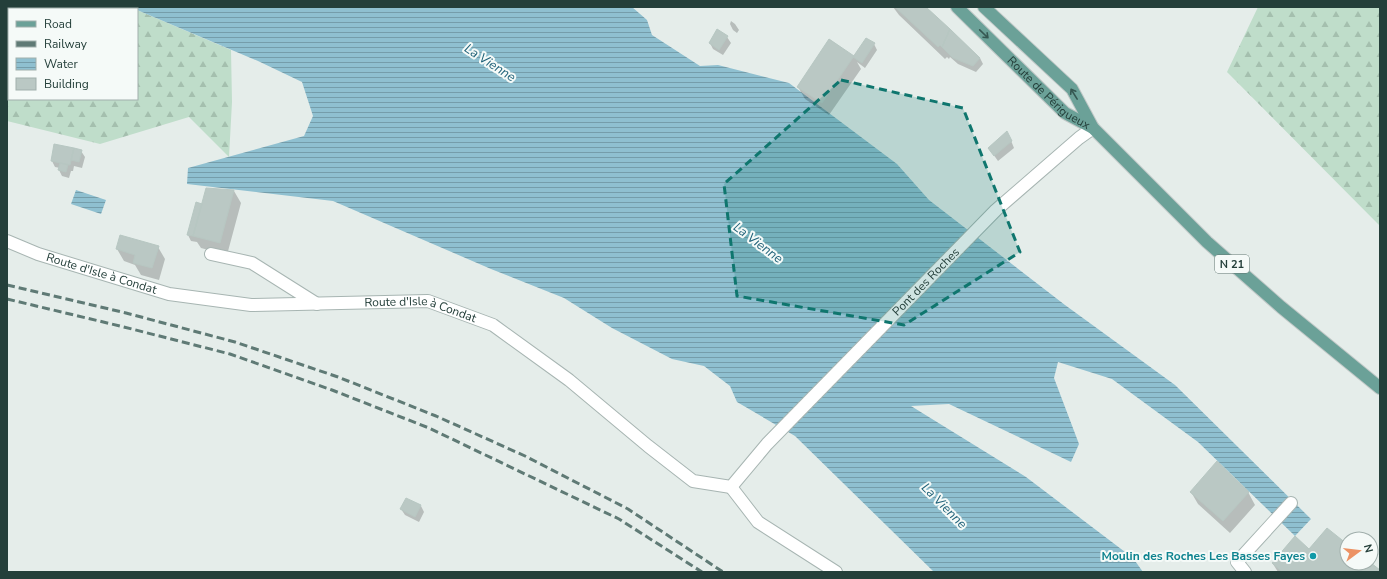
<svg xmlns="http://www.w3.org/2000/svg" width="1387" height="579" font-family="'Nunito Sans',sans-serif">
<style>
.forest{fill:url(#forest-firs)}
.water{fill:url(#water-rules)}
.shadow{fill:#0003}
.building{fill:#bac8c4;stroke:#b7c7c2}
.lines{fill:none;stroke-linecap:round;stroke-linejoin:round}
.minor-casing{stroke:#a7b5b2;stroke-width:14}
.major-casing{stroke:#c2c9c8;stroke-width:14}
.minor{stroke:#fff;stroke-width:12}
.major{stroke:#6ba198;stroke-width:12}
.rail{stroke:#5f7a75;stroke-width:3;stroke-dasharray:8 4;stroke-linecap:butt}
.oneway{stroke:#365852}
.marked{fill:#0f766e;fill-opacity:0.2;stroke:#0f766e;stroke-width:3;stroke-dasharray:8 5;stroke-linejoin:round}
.culture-dot{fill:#0f9aa8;stroke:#f5faf8;stroke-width:1.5}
.labels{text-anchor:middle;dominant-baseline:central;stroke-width:4;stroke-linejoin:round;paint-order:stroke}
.shield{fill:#f5faf8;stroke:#637773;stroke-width:1}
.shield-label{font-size:11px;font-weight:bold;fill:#243f3a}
.street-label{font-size:12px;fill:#243f3a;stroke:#f5faf8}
.culture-label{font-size:12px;font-weight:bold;fill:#0d838f;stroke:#f5faf8;text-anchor:end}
.water-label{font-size:13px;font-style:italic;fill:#206279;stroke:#f5faf8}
</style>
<defs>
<pattern id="forest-firs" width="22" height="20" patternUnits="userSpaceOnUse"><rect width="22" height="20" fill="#bfddca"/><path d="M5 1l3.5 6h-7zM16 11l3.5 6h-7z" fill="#a4bfae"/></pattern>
<pattern id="water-rules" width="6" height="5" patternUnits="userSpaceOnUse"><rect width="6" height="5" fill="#8fc0d0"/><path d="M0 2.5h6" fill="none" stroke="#759daa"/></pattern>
</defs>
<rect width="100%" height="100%" fill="#e5edea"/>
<path class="forest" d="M7 7H130L135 9H9V99H137V10L231 50 232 102 229 157 189 117 100 144 7 121Z
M1258 7H1380V226L1227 72Z"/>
<path class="water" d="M130 7H632L647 20 652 35 700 66 718 65 789 83 897 164 929 200 1065 305 1175 385 1311 519 1295 536 1198 442 1112 379 1058 362 1054 378 1079 444 1071 462 949 404 911 406 1026 477 1133 558 1143 572H934L795 436 737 402 730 386 704 366 672 359 612 328 564 298 491 269 333 201 187 184 188 168 304 136 313 116 302 82 258 61Z
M76 190 106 200 101 214 71 204Z"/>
<path class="shadow" d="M893 7H925L980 58 983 64 976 72 958 64 950 57 949 59 947 57 945 59 899 15Z
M731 21 735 24 739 30 737 33 733 30 730 24Z
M717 30 727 37 731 43 723 55 713 49 710 43Z
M830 40 854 57 874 44 877 50 865 68 857 62 861 69 829 115 805 99 798 87Z
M1010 138 1014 148 998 161 993 154Z
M81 151 85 157 82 168 74 166 73 171H71L69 178 62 176 59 170 60 168 55 167 52 161Z
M207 189 234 191 241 203 227 255 201 248 197 242 191 241 188 235 203 205Z
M158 247 165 259 159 280 141 275 135 265 124 261 117 249Z
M1191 492H1248L1255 505 1230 533 1198 504Z
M421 506 424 512 419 522 405 515 401 509Z
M1347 546V563H1370L1380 572H1278L1273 564 1309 551Z"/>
<path class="building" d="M895 7H926L950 29 942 47 940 45 938 47Z
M717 29 728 36 719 50 709 43Z
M950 29 980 58 973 66 953 58 942 47Z
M866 38 875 43 862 63 853 57Z
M829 39 854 56 822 103 797 87Z
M1007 131 1012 141 994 156 988 148Z
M54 144 74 148 70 165 51 161Z
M74 148 82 150 79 162 71 160Z
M60 163 68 165 66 172 58 170Z
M206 188 234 190 220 243 193 236Z
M196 202 202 204 193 236 187 235Z
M120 235 159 246 152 268 133 263 135 255 116 249Z
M1217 461 1249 492 1223 521 1190 492Z
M406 498 421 505 415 517 400 509Z
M1327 528 1347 544V563H1371L1380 570V572H1282L1272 563 1295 536 1309 549Z"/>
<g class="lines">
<g class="minor-casing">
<g id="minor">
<path id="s1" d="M7 241 38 254 169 294 251 305 428 301 493 325 569 380 648 446 693 481 731 487 767 444 996 210 1079 138 1093 128"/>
<path d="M211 254 252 263 317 304"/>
<path d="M731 487 758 522 836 572"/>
<path d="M1245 572 1237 562 1291 503"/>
</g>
</g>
<g class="major-casing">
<g id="major">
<path id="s2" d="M957 7 1065 113 1093 128"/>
<path d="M984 7 1072 89 1093 128 1207 242 1281 307 1380 388"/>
</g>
</g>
<use href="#minor" class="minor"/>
<use href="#major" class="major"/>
<path class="rail" d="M7 285 126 313 235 342 338 377 436 416 525 456 628 509 723 572
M7 299 120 326 230 354 332 390 429 428 619 519 702 572"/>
</g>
<defs><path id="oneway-shaft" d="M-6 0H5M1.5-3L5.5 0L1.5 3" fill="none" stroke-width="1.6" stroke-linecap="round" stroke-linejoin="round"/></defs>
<g class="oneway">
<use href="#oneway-shaft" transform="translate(984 34) rotate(44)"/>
<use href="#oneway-shaft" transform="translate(1074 94) rotate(-122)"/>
</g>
<path class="marked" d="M841 80 963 108 1020 252 904 325 737 296 724 184Z"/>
<circle class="culture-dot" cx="1313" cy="556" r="4"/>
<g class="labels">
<rect class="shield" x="1215" y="255" width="34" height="18" rx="3"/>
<g class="shield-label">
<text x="1232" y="264">N 21</text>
</g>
<g class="street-label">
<text stroke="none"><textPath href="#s2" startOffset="126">Route de Périgueux</textPath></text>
<text stroke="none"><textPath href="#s1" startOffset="100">Route d'Isle à Condat</textPath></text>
<text stroke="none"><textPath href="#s1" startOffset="1075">Pont des Roches</textPath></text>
<text stroke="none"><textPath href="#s1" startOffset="424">Route d'Isle à Condat</textPath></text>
</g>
<g class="culture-label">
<text x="1305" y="556">Moulin des Roches Les Basses Fayes</text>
</g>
<g class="water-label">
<text transform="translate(490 63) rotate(33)">La Vienne</text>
<text transform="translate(758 243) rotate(37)">La Vienne</text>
<text transform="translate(944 506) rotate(45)">La Vienne</text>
</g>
</g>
<rect width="1387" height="579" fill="none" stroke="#243f3a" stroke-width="16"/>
<rect x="8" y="8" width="130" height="92" fill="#f5faf8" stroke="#a1afac"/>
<rect x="16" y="21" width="20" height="6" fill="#6ba198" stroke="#a1afac"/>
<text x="44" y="28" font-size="12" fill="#243f3a">Road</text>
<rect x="16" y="41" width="20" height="6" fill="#5f7a75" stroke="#a1afac"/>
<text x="44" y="48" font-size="12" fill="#243f3a">Railway</text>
<rect x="16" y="58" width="20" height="12" fill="url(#water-rules)" stroke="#a1afac"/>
<text x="44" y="68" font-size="12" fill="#243f3a">Water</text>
<rect x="16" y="78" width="20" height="12" fill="#bac8c4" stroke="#a1afac"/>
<text x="44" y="88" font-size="12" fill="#243f3a">Building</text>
<g transform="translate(1359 551) rotate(75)"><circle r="19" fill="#f5faf8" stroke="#a1afac"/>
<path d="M0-3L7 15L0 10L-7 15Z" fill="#ec9264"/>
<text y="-6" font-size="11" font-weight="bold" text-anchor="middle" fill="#243f3a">N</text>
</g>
</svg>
